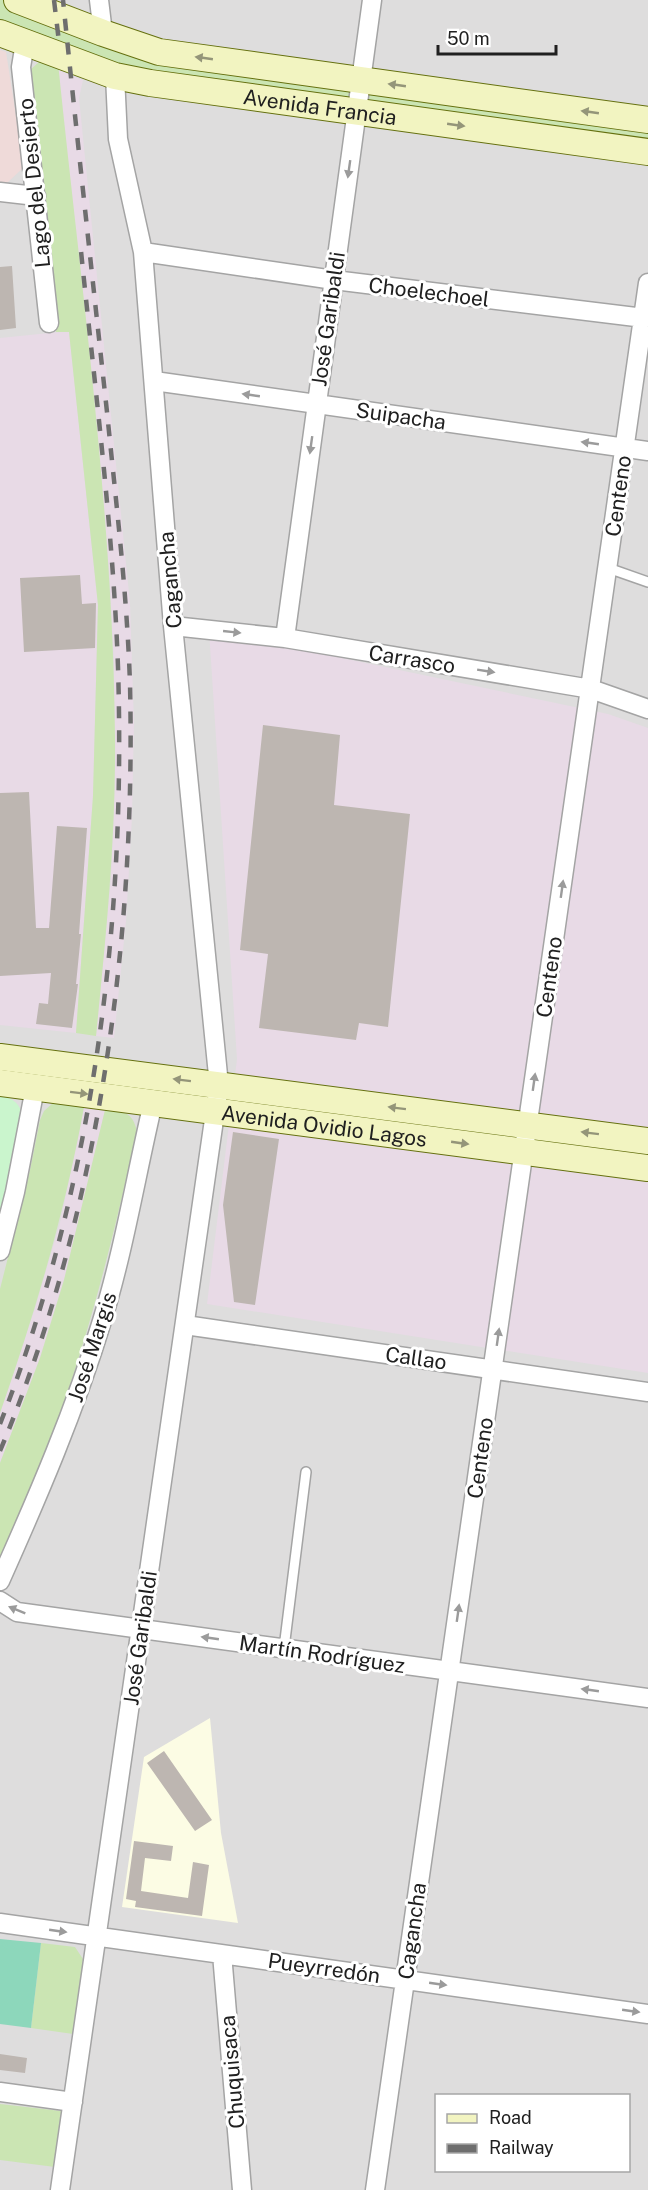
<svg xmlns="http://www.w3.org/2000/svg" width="648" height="2190" font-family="'Public Sans',sans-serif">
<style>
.residential{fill:#dedddd;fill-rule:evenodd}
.commercial{fill:#efdad9}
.industrial{fill:#e8dae6}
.education{fill:#fcfce4}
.grass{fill:#cbe5b3}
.park{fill:#caf5cd}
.pitch{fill:#8dd7bb}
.building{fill:#bdb6b1}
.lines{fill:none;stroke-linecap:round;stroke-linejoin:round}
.service-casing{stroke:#a4a4a4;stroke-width:12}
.minor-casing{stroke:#a4a4a4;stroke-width:21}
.secondary-casing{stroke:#65700f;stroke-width:28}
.service{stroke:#fff;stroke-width:9}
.minor{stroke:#fff;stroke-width:18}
.secondary{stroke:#f2f4c1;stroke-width:26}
.rail{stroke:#6e6e6e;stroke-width:4.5;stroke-dasharray:12 12;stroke-linecap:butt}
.oneway{fill:#949579}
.oneway2{fill:#9b9b9b}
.labels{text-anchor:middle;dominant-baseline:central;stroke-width:6;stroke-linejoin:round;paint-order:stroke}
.street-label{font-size:21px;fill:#202020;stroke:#fff}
</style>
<rect width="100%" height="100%" fill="#f0ede8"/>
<path class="residential" d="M0 0H648V2190H0ZM436 2096H628V2170H436Z"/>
<path class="commercial" d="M0 50 6 52 24 167 6 184 0 183Z"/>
<path class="industrial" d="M58 70 83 80 79 98 130 603 134 723 132 817 126 921 114 1038 96 1036 111 877 114 803V663L109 570Z
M69 331 98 605 93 796 76 1033 0 1025V338Z
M209 630 608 714 648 728V1373L207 1304 237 1059Z
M84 1107 105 1110 86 1191 64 1280 40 1358 0 1463V1413L35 1308 60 1223Z"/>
<path class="education" d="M210 1718 221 1833 238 1923 122 1907 144 1757Z"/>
<path class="grass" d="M0 0H17L103 33 648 120V152L150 83 0 33Z
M40 61 58 63C81 287 113 512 115 737 116 837 106 936 96 1036L76 1033 93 796 98 605 69 332H56L30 78 29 71Z
M53 1103H63L84 1107C65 1212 35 1313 0 1413V1289L30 1170 40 1120 44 1111Z
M105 1110C124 1112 132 1111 137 1131 114 1236 88 1339 51 1440 36 1480 18 1519 0 1558V1463L40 1358 64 1280Z
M41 1943 75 1947 83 1959 73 2034 31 2028Z
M0 2104 61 2111 55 2167 0 2160Z"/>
<path class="park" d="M0 1096C14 1098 20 1104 24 1118L0 1219Z"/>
<path class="pitch" d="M0 1939 41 1943 31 2028 0 2024Z"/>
<path class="building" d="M12 266 16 328 0 330V267Z
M80 575 82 604 96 603 95 648 24 652 20 578Z
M263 725 340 735 334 805 410 814 388 1027 359 1023 356 1040 259 1028 268 954 240 950Z
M29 792 36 928H49L57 826 87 828 79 934H81L76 984H78L72 1028 36 1024 39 1003 48 1004 51 973 0 976V793Z
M233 1132 279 1139 255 1305 234 1302 223 1205Z
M164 1751 212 1820 195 1831 147 1763Z
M134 1841 173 1846 171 1861 145 1858 141 1891 188 1898 193 1862 209 1865 202 1916 135 1907 136 1901 126 1899Z
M0 2054 27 2058 25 2073 0 2070Z"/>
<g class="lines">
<g class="service-casing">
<path id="service" d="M608 568 648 582
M284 1648 306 1472"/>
</g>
<g class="minor-casing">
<path id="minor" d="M99 0 103 33
M25 43 21 67 49 323
M0 192 36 196
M143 252 334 280 644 318
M154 381 648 451
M173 626 285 638 591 689 648 709
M285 638 372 0
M0 1251 15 1192 35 1088
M185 1325 648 1392
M0 1581C38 1496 75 1410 102 1321 124 1250 136 1175 153 1103
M0 1601 17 1612 648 1698
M0 1923 648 2014
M222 1954 242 2190
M0 2092 73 2102
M60 2190 219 1085 173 626 143 252 118 139 115 76
M375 2190 648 283"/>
</g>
<g class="secondary-casing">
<g id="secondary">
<path d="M17 0 103 33 159 52 648 120"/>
<path id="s1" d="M0 33 115 76 150 83 648 152"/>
<path d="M0 1057 648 1141"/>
<path id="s2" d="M0 1083 648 1168"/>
</g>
</g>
<use href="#service" class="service"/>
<use href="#minor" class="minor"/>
<use href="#secondary" class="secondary"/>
<path class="rail" d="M54 0 59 42
M0 1424C94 1184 126 923 118 667 113 528 95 389 81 251
M0 1451C99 1215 136 939 130 684 127 593 116 502 107 412 92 274 77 137 63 0"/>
</g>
<defs><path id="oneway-solid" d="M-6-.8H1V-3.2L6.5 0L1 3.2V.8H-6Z" transform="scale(1.5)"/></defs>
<g class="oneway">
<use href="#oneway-solid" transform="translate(204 58) rotate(-172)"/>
<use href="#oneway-solid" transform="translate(397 85) rotate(-172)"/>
<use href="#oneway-solid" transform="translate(590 112) rotate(-172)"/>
<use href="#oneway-solid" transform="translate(456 125) rotate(8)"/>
<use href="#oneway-solid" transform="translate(182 1080) rotate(-173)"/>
<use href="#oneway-solid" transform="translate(79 1093) rotate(7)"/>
<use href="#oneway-solid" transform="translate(397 1108) rotate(-173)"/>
<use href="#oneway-solid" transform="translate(590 1133) rotate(-173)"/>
<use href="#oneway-solid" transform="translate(460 1143) rotate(8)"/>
</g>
<g class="oneway2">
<use href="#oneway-solid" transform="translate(349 169) rotate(98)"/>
<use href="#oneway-solid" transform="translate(251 395) rotate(-172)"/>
<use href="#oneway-solid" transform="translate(590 443) rotate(-172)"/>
<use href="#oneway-solid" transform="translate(311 445) rotate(98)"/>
<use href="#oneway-solid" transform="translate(232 632) rotate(6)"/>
<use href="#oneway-solid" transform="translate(486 671) rotate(9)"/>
<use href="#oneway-solid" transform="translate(562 889) rotate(-82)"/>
<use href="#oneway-solid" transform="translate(534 1082) rotate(-82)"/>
<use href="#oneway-solid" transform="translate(498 1337) rotate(-82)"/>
<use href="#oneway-solid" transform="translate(17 1610) rotate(-158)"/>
<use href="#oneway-solid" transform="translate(458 1613) rotate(-82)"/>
<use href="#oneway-solid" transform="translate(210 1638) rotate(-172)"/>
<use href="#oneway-solid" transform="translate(590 1690) rotate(-172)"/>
<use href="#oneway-solid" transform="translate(58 1931) rotate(8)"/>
<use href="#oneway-solid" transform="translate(438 1984) rotate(8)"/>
<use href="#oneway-solid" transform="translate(631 2011) rotate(8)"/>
</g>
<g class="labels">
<g class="street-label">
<text stroke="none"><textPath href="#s1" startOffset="330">Avenida Francia</textPath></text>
<text transform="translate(34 183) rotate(-96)">Lago del Desierto</text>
<text transform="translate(429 292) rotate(7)">Choelechoel</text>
<text transform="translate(328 319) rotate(-82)">José Garibaldi</text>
<text transform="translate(401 416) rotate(8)">Suipacha</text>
<text transform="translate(618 496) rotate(-82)">Centeno</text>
<text transform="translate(170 580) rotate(-95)">Cagancha</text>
<text transform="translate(412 659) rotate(9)">Carrasco</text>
<text transform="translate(549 977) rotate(-82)">Centeno</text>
<text stroke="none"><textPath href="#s2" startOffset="327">Avenida Ovidio Lagos</textPath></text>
<text transform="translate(92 1347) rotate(-72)">José Margis</text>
<text transform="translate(416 1358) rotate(8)">Callao</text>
<text transform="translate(480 1458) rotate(-82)">Centeno</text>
<text transform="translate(140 1638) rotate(-82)">José Garibaldi</text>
<text transform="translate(322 1654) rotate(8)">Martín Rodríguez</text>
<text transform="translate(412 1931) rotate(-82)">Cagancha</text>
<text transform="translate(324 1968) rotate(8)">Pueyrredón</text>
<text transform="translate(232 2072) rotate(-95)">Chuquisaca</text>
</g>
</g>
<rect x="435" y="2094" width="195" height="78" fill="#ffffff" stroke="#a6a6a6" stroke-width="1.5"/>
<rect x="447" y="2114" width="30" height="9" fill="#f2f4c1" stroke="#a6a6a6" stroke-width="1.5"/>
<text x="489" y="2124" font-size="18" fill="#202020">Road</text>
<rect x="447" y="2144" width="30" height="9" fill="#6e6e6e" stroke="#a6a6a6" stroke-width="1.5"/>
<text x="489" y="2154" font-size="18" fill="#202020">Railway</text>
<path d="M438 45v9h118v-9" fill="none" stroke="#202020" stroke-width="3"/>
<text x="447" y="45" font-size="18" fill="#202020" stroke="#ffffff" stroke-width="4.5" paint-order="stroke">50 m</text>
</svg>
